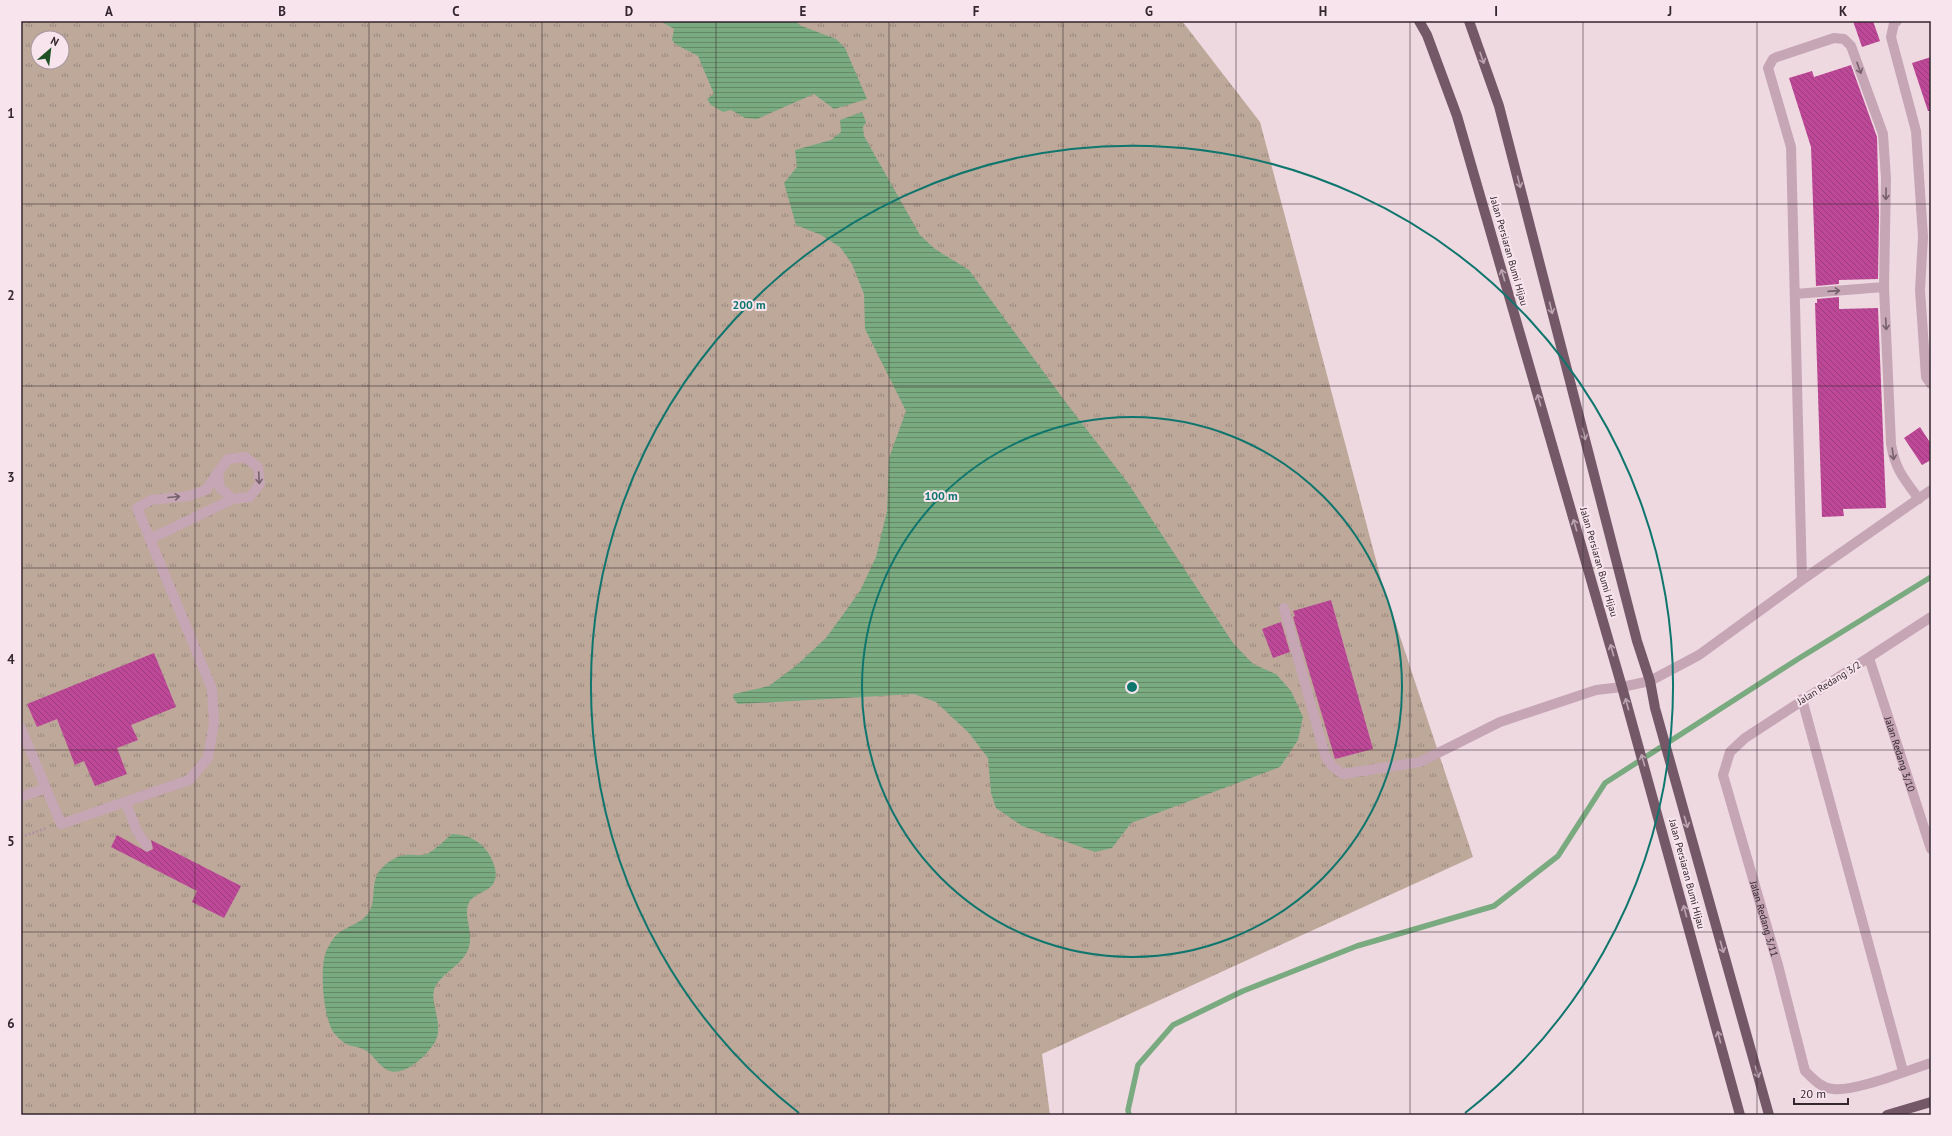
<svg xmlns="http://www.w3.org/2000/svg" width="1952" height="1136" font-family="'PT Sans',sans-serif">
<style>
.grass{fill:url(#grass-tufts);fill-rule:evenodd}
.water{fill:url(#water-rules)}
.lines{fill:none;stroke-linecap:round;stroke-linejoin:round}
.stream{stroke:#7aaa80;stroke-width:5.5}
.building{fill:url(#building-back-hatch)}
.path{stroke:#b290a0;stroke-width:2.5;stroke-dasharray:2 2;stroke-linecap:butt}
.service{stroke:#c6a6b5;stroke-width:10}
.minor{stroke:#c6a6b5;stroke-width:10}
.primary{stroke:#745868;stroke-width:10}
.oneway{stroke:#bca5b1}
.oneway2{stroke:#75606b}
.grid{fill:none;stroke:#33262e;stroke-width:1;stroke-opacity:0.55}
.ring{fill:none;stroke:#0f766e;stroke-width:2}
.labels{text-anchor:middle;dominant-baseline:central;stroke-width:4;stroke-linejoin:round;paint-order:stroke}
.street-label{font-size:10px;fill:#33262e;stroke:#f7e4ec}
.centre{fill:#0f766e;stroke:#f7e4ec;stroke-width:2}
.ring-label{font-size:12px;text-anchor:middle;font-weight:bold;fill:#0f766e;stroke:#f7e4ec;stroke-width:4;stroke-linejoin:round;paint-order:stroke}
.neatline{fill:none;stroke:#33262e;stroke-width:1.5}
.grid-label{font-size:13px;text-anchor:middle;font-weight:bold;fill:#33262e}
</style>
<defs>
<pattern id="grass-tufts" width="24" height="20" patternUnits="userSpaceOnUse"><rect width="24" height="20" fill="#bda89a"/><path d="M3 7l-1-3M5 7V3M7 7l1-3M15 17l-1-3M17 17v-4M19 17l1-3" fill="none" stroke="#9a897e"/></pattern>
<pattern id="water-rules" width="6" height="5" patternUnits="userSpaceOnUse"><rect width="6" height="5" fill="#7aaa80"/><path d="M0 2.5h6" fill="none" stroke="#658a69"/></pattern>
<pattern id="building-back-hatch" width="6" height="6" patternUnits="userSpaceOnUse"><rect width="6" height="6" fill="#be4898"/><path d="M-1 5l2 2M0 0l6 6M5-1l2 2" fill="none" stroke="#9b3c7c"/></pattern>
</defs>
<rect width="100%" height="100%" fill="#efd9e1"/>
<path class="grass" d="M21 21H1182L1260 122 1381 579 1473 857 1042 1054 1050 1115H21ZM38 38H62V62H38Z"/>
<path class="water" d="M660 21H796L799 25 836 39 845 48 867 99 834 109 814 94 757 119 745 118 731 110 723 112 711 105 707 99 714 94 698 56 675 44 672 40 674 29Z
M862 112 866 122 863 127 864 136 920 235 935 249 969 270 1064 400 1128 483 1233 643 1253 664 1276 674 1291 691 1303 717 1298 740 1280 767 1131 823 1112 848 1095 852 1022 826 996 808 991 793 988 758 969 733 936 702 914 694 738 704 733 698 734 694 769 686 797 665 826 638 860 591 876 557 887 511 889 458 906 411 865 329 864 294 852 264 840 247 821 235 796 225 784 183 797 167 795 150 831 140 841 132 840 120Z
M452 834C472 834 488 846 494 865 496 871 497 878 493 884 487 893 472 893 468 905 464 916 473 932 469 947 463 966 439 974 434 990 430 1005 446 1028 433 1045 425 1057 403 1078 387 1070 378 1065 373 1054 365 1050 358 1046 349 1047 343 1042 340 1039 334 1034 332 1030 323 1013 319 966 327 949 330 944 334 936 339 933 348 926 359 924 367 915 378 902 369 882 381 869 387 862 398 855 406 855 414 854 422 857 429 853 437 848 445 840 452 834Z"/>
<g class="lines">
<path class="stream" d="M1129 1115 1128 1110 1138 1065 1173 1025 1243 991 1357 946 1494 906 1558 856 1605 783 1798 659 1931 577"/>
</g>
<path class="building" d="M1853 21H1873L1880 41 1862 47Z
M1931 57V111H1928L1912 63Z
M1851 65 1877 137 1879 216 1878 279 1839 280V284L1816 286 1811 147 1789 78 1812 71 1814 77Z
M1839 297V309L1878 308 1886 508 1843 509 1844 516 1822 517 1815 303H1817V299Z
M1920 427 1931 444V460L1922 465 1904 438Z
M1331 600 1373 749 1335 759 1293 617 1295 616 1293 611Z
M1281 622 1290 652 1273 658 1262 629Z
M154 653 176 707 131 725 138 740 117 748 127 774 95 786 84 761 75 765 57 719 37 727 27 704Z
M117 835 147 852 153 849 151 840 241 886 224 918 192 902 197 891 111 847Z"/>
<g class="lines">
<path class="path" d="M21 837 47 828"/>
<path class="service" d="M1897 21 1894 23 1891 37 1916 131 1923 237 1920 290 1926 377 1931 384
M1795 294 1884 287
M150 539 233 499 250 497 260 484 258 467 245 457 228 459 218 472 220 488 233 499
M1802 580 1791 147 1768 68 1773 59 1777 57 1834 38 1844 39 1851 46 1883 134 1886 179 1884 287 1891 444C1895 469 1904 479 1919 499
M1284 608 1325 755 1332 766 1343 774 1420 762 1500 722 1596 690 1622 687 1650 681 1699 655 1802 580 1931 490
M1802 699 1903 1071
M21 728 61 824 189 780 208 758 214 723 212 689 137 508 151 500 188 496 206 490 218 472
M21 797 46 788
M126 803 137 831 147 846"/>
<g class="minor">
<path id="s1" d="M1931 617 1745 738 1730 752 1723 775 1778 965 1805 1071C1813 1079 1821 1088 1833 1089 1855 1092 1908 1070 1931 1063"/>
<path id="s2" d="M1869 658 1931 849"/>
</g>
<path class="primary" d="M1419 21 1427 35 1457 116 1622 687 1740 1115
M1469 21 1499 106 1637 641 1650 681 1655 708 1769 1115
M1887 1115 1931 1102"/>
</g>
<defs><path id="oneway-shaft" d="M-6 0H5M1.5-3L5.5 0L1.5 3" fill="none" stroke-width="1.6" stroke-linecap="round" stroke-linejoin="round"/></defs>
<g class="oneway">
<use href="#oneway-shaft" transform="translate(1482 58) rotate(71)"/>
<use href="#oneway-shaft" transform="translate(1519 182) rotate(76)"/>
<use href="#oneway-shaft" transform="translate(1503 275) rotate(-106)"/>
<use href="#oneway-shaft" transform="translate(1551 308) rotate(76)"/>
<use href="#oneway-shaft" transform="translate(1539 400) rotate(-106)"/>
<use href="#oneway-shaft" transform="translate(1584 434) rotate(76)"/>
<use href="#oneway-shaft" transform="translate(1575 525) rotate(-106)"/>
<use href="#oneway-shaft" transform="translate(1612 650) rotate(-106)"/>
<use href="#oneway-shaft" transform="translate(1627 704) rotate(-105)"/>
<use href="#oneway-shaft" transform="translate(1643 760) rotate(-106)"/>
<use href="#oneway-shaft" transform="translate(1686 822) rotate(74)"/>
<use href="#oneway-shaft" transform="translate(1685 911) rotate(-105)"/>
<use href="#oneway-shaft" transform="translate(1722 947) rotate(74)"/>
<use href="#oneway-shaft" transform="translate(1719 1037) rotate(-105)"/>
<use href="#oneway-shaft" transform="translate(1757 1072) rotate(74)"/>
</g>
<g class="oneway2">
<use href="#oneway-shaft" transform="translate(1859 68) rotate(70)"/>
<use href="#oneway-shaft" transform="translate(1886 194) rotate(91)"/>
<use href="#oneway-shaft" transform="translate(1834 291) rotate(-4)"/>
<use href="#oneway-shaft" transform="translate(1886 324) rotate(87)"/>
<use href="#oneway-shaft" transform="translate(1893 454) rotate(82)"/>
<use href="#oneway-shaft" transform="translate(259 478) rotate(87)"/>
<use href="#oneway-shaft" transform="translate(174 497) rotate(-5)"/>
</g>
<path class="grid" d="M195 21V1115M369 21V1115M542 21V1115M716 21V1115M889 21V1115M1063 21V1115M1236 21V1115M1410 21V1115M1583 21V1115M1757 21V1115M21 204H1931M21 386H1931M21 568H1931M21 750H1931M21 932H1931"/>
<g class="ring">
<circle cx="1132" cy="687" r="270"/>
<path d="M799 1113A541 541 0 1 1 1465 1113"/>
</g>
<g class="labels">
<g class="street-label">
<text transform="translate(1509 251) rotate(74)">Jalan Persiaran Bumi Hijau</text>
<text transform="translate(1599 562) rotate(74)">Jalan Persiaran Bumi Hijau</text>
<text transform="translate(1829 683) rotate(-32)">Jalan Redang 3/2</text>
<text stroke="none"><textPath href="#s2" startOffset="101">Jalan Redang 3/10</textPath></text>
<text transform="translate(1687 874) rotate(75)">Jalan Persiaran Bumi Hijau</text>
<text stroke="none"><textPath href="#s1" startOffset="416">Jalan Redang 3/11</textPath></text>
</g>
</g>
<circle cx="1132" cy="687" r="6" class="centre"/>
<g class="ring-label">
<text x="749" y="309">200 m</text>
<text x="941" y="500">100 m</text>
</g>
<rect width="1952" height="1136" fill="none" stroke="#f7e4ec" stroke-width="44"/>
<g transform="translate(50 50) rotate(28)"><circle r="19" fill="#f7e4ec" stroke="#a998a0"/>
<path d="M0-3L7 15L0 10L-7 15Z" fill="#1f5126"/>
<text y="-6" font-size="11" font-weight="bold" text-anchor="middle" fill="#33262e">N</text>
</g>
<path d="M1794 1098v6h54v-6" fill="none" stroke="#33262e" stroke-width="2"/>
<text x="1800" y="1098" font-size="12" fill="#33262e" stroke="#f7e4ec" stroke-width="3" paint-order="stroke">20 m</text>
<rect x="22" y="22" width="1908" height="1092" class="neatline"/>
<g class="grid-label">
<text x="109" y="16">A</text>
<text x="282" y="16">B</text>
<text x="456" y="16">C</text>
<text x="629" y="16">D</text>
<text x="803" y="16">E</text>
<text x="976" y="16">F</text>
<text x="1149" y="16">G</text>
<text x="1323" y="16">H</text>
<text x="1496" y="16">I</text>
<text x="1670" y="16">J</text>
<text x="1843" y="16">K</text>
<text x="11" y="118">1</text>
<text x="11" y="300">2</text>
<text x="11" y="482">3</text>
<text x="11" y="664">4</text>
<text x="11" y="846">5</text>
<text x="11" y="1028">6</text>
</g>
</svg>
